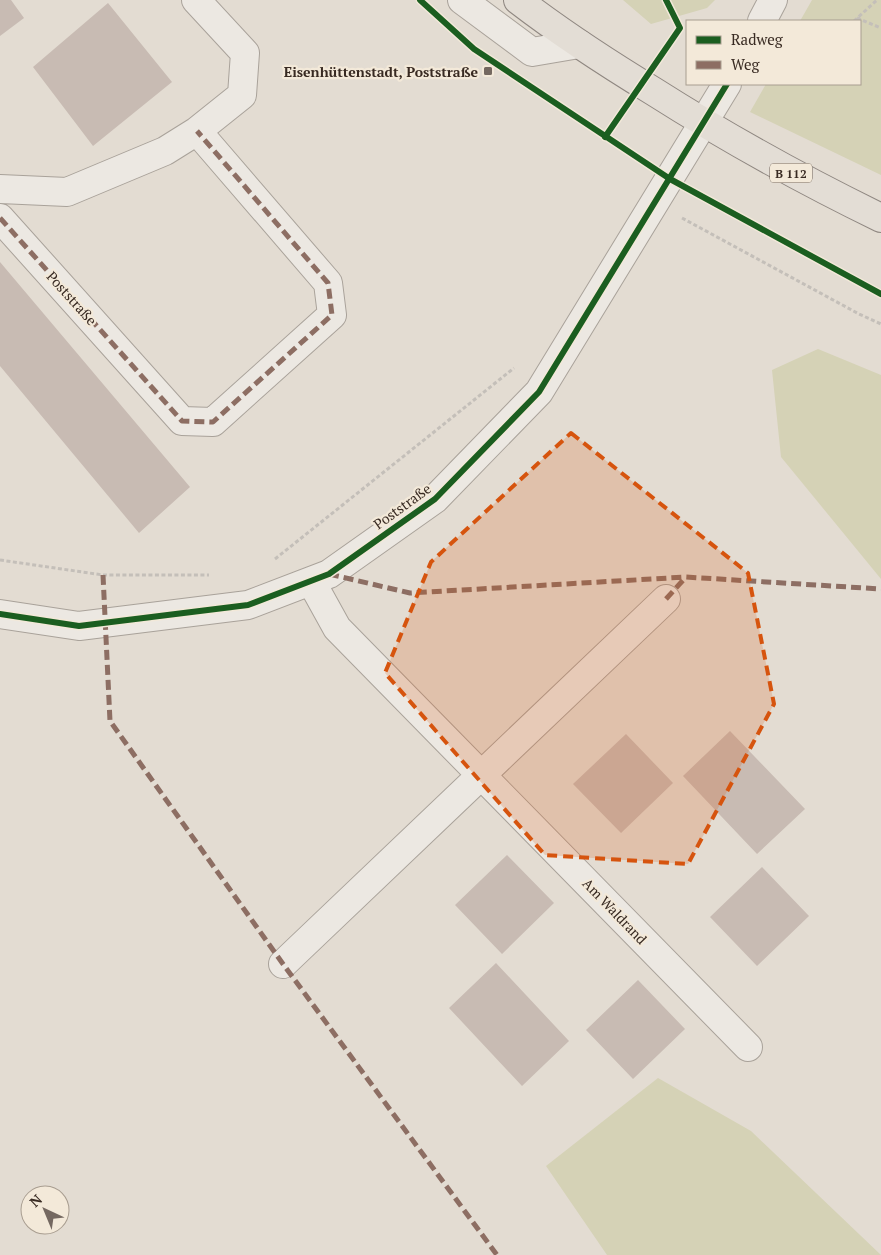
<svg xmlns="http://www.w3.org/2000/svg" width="881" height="1255" font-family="'PT Serif',serif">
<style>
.green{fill:#d5d2b6}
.building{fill:#c8bbb3}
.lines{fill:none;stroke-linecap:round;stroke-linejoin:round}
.minor-casing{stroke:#a9a29a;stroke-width:30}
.major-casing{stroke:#8f8781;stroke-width:30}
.path{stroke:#c4bfb9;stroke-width:3;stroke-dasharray:4 2.5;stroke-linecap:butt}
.minor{stroke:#ece8e2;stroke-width:28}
.major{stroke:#e3ddd5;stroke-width:28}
.quiet{stroke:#8d6e63;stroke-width:5;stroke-dasharray:10 5;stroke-linecap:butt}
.cycleway-casing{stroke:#f3e9d9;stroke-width:9}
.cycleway{stroke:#1b5e20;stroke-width:6}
.marked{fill:#d6540e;fill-opacity:0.2;stroke:#d6540e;stroke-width:4;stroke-dasharray:10 6;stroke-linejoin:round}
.poi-dot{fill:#746860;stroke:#f3e9d9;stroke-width:2}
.labels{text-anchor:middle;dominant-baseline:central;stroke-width:4.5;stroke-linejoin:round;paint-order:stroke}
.shield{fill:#f3e9d9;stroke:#706359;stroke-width:1}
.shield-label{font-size:12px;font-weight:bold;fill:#382a22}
.poi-label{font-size:14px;font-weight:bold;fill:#382a22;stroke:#f3e9d9;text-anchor:end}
.street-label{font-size:14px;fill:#382a22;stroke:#f3e9d9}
</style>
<rect width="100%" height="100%" fill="#e3dcd2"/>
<path class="green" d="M623 0H715L707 8 651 24Z
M812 0H881V175L750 112 766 84H860V21H800Z
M818 349 881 375V579L781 457 772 370Z
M658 1078 751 1131 881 1255H607L546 1166Z"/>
<path class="building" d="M0 0H11L24 18 0 36Z
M108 3 172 82 93 146 33 67Z
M0 262 190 487 139 533 0 366Z
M730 731 805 809 757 854 683 776Z
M626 734 673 783 621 833 573 784Z
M507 855 554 903 502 954 455 905Z
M762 867 809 916 757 966 710 917Z
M496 963 569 1041 522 1086 449 1008Z
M638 980 685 1029 633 1079 586 1030Z"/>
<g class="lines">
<g class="minor-casing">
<path id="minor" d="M462 0 532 52 579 44
M762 21 773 0
M0 189 67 192 165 151 197 131 242 95 245 53 196 0
M0 218 182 421 213 422 332 315 328 283 197 131
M311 581 337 628 748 1047
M0 614 79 626 248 605 329 574 435 499 539 392 727 84
M283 964 666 599"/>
</g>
<g class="major-casing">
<path id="major" d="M518 0C561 33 607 63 653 91 727 138 803 180 881 218"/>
</g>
<path class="path" d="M857 18 881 28
M854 21 877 0
M680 28H687
M682 218 859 314 881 324
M275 559 514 368
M0 560 103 575H209"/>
<use href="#minor" class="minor"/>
<use href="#major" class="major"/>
<path class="quiet" d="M0 218 182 421 213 422 332 315 328 283 197 131
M329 574 410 593 686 577 881 589
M103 575 110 721 283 964 497 1255
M666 599 686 577"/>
<g class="cycleway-casing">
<path id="cycleway" d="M420 0 474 49 670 179 881 294
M605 137 680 28 666 0
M0 614 79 626 248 605 329 574 435 499 539 392 727 84"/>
</g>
<use href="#cycleway" class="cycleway"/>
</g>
<path class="marked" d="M571 433 748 573 774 704 688 864 545 855 385 673 431 562Z"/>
<rect class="poi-dot" x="483" y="66" width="10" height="10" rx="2.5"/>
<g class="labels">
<rect class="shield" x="770" y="163.5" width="42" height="19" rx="4"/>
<g class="shield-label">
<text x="791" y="173">B 112</text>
</g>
<g class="poi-label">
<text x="478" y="71">Eisenhüttenstadt, Poststraße</text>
</g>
<g class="street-label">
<text transform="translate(72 298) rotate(48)">Poststraße</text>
<text transform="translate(402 506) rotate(-36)">Poststraße</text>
<text transform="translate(615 911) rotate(46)">Am Waldrand</text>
</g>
</g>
<rect x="686" y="20" width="175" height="65" fill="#f3e9d9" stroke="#a89d90"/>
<rect x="696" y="36" width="25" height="8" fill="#1b5e20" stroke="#a89d90"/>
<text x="731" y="45" font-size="15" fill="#382a22">Radweg</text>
<rect x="696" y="61" width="25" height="8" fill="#8d6e63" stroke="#a89d90"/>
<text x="731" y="70" font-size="15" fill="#382a22">Weg</text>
<g transform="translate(45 1210) rotate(316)"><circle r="24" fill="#f3e9d9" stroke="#a89d90"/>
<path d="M0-4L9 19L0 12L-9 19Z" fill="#746860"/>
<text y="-8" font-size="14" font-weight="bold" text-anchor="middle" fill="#382a22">N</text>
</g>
</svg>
